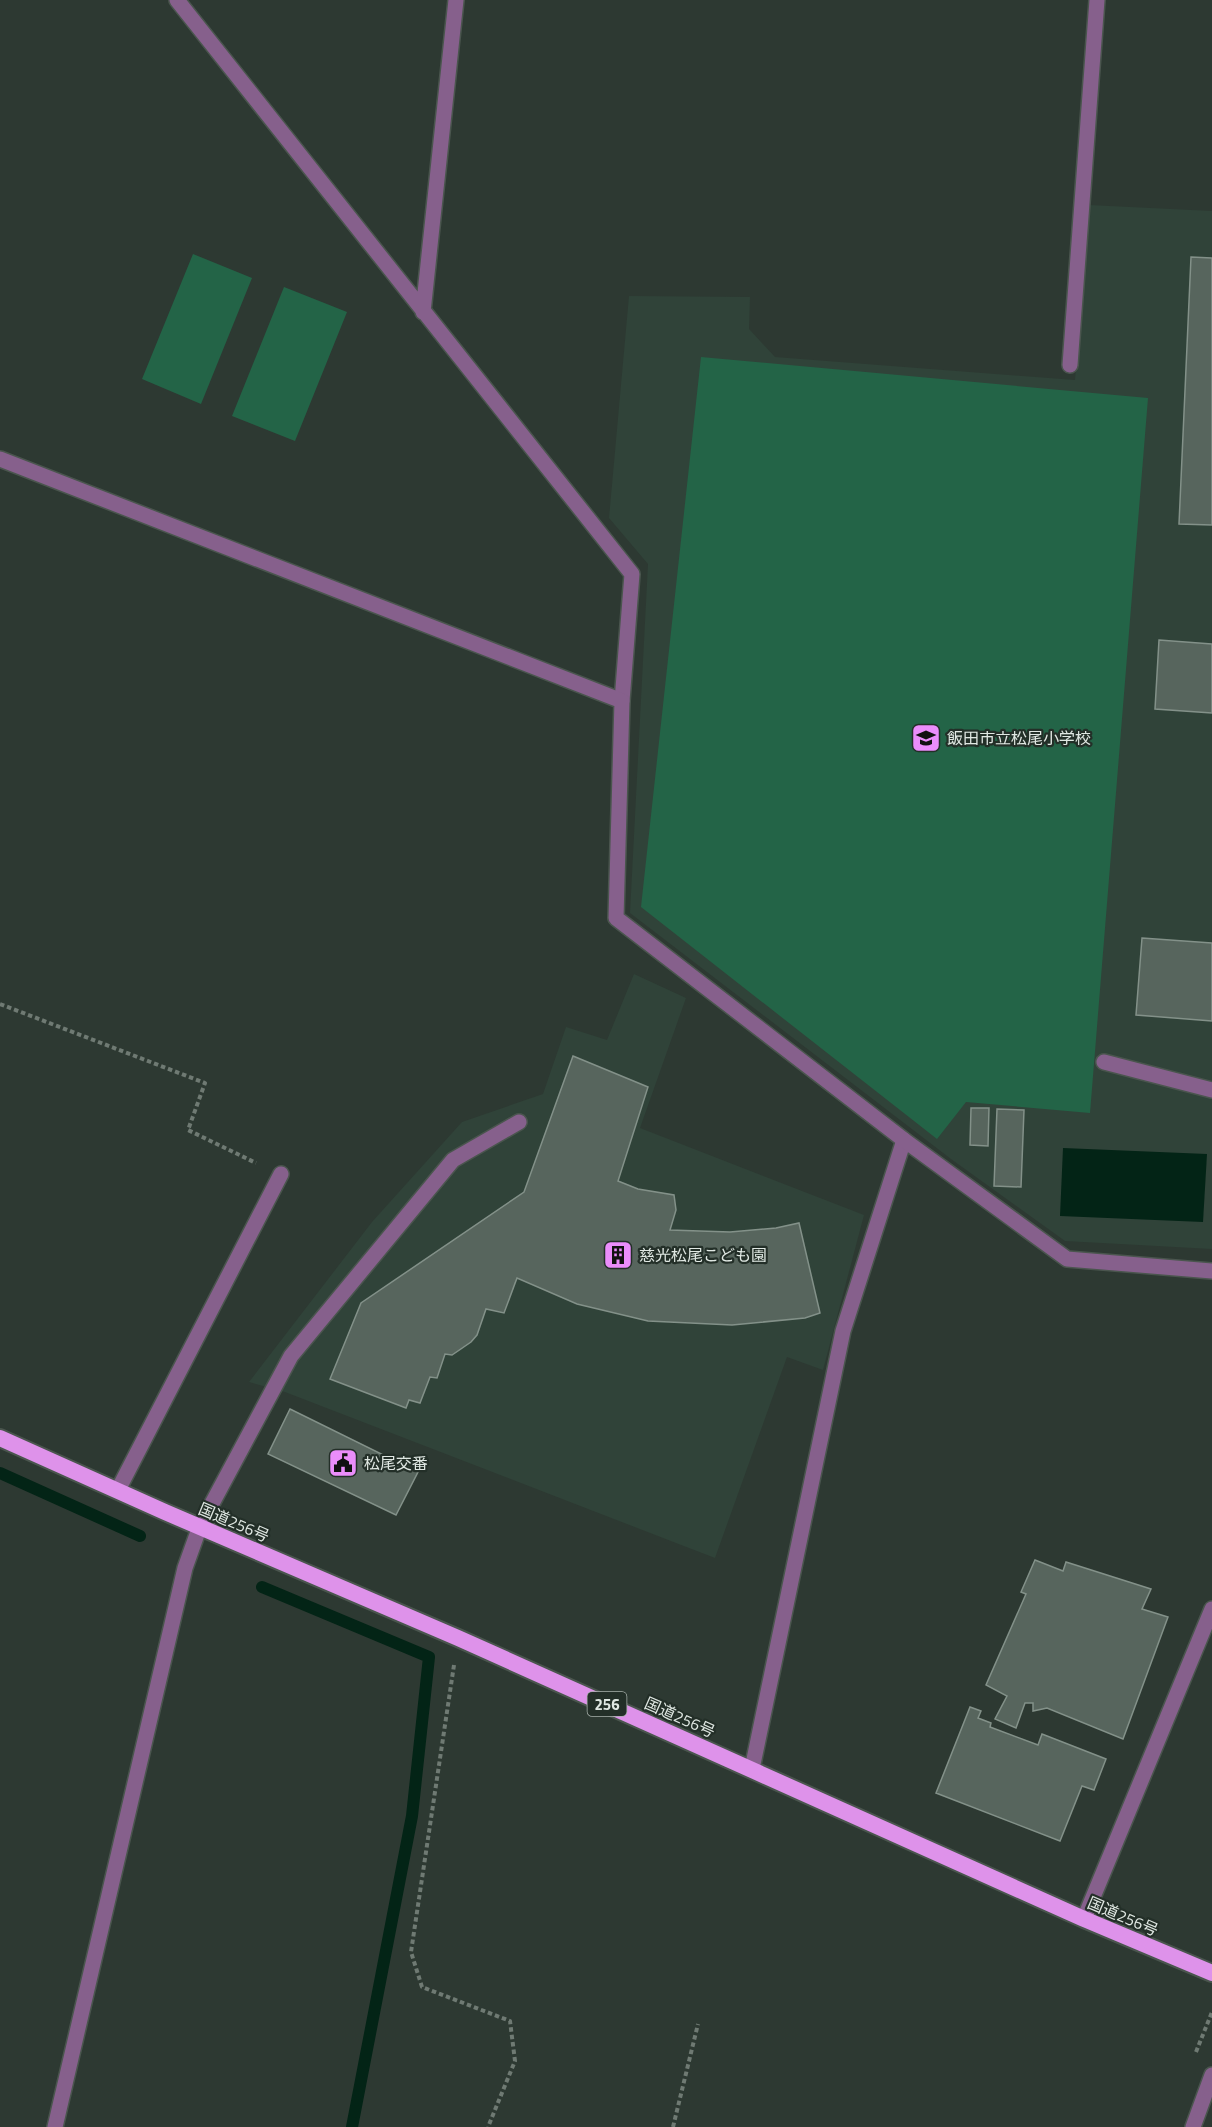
<svg xmlns="http://www.w3.org/2000/svg" width="1212" height="2127" font-family="'Titillium Web','Noto Sans JP',sans-serif">
<style>
.built{fill:#304339}
.green{fill:#236447}
.water{fill:#032416}
.lines{fill:none;stroke-linecap:round;stroke-linejoin:round}
.stream{stroke:#032416;stroke-width:12}
.building{fill:#57655d;stroke:#839189;stroke-width:1.5}
.service-casing{stroke:#4a554e;stroke-width:18}
.minor-casing{stroke:#4a554e;stroke-width:18}
.trunk-casing{stroke:#4a554e;stroke-width:20}
.path{stroke:#6f7a73;stroke-width:4;stroke-dasharray:4.5 3;stroke-linecap:butt}
.service{stroke:#86608c;stroke-width:15}
.minor{stroke:#86608c;stroke-width:15}
.trunk{stroke:#de92ea;stroke-width:16}
.labels{text-anchor:middle;dominant-baseline:central;stroke-width:4.5;stroke-linejoin:round;paint-order:stroke}
.shield{fill:#232f28;stroke:#a7b0ab;stroke-width:1.5}
.shield-label{font-size:15px;font-weight:bold;fill:#e0e8e3}
.poi-label{font-size:16px;fill:#e0e8e3;stroke:#232f28;text-anchor:start}
.street-label{font-size:16px;fill:#e0e8e3;stroke:#232f28}
</style>
<rect width="100%" height="100%" fill="#2d3932"/>
<path class="built" d="M1089 205 1212 211V1249L1065 1241 951 1159 630 913 648 564 609 518 629 296 750 297 749 329 775 357 1075 380Z
M634 974 686 998 640 1128 864 1215 823 1370 787 1357 715 1558 285 1392 249 1382 372 1222 462 1122 543 1094 566 1027 607 1040Z"/>
<path class="green" d="M193 254 252 278 201 404 142 379Z
M284 287 347 312 295 441 232 416Z
M701 357 1148 398 1090 1113 966 1102 937 1139 641 907Z"/>
<path class="water" d="M1063 1148 1207 1154 1203 1222 1060 1216Z"/>
<g class="lines">
<path class="stream" d="M0 1473 140 1536
M262 1587 429 1657 412 1816 352 2127"/>
</g>
<path class="building" d="M1191 257 1212 258V525L1179 524Z
M1159 640 1212 644V713L1155 709Z
M1142 938 1212 943V1021L1136 1015Z
M573 1056 648 1087 618 1181 638 1189 674 1195 676 1210 670 1230 730 1232 776 1228 799 1223 820 1313 805 1318 732 1325 648 1321 577 1304 517 1278 504 1313 486 1309 477 1335 471 1342 452 1355 445 1354 437 1378 430 1377 420 1403 409 1400 406 1408 330 1379 361 1303 524 1192Z
M971 1108H989L988 1146 970 1145Z
M997 1109 1024 1110 1021 1187 994 1186Z
M290 1409 418 1472 396 1515 268 1454Z
M1035 1560 1063 1571 1066 1562 1151 1589 1142 1609 1168 1617 1123 1739 1047 1708 1033 1711V1703H1025L1016 1728 995 1719 1007 1696 986 1685 1026 1594 1021 1592Z
M970 1707 981 1711 978 1718 991 1723 990 1727 1038 1745 1042 1734 1106 1759 1094 1790 1082 1786 1060 1841 936 1793Z"/>
<g class="lines">
<g class="service-casing">
<path id="service" d="M177 0 632 574 622 701
M423 312 456 0
M1070 365 1097 0
M1104 1062 1212 1090
M118 1490 281 1174
M200 1526 291 1356 453 1160 519 1122
M752 1769 843 1331 904 1140"/>
</g>
<g class="minor-casing">
<path id="minor" d="M0 459 622 701 616 918 904 1140 1067 1259 1212 1271
M1084 1919 1212 1609
M55 2127 185 1568 200 1526
M1193 2127 1212 2075"/>
</g>
<g class="trunk-casing">
<path id="trunk" d="M0 1438 165 1512 458 1638 1084 1919 1212 1973"/>
</g>
<path class="path" d="M0 1004 205 1083 188 1130 256 1163
M454 1665 411 1952 422 1987 510 2021 515 2061 488 2127
M1196 2052 1212 2012
M673 2127 698 2024"/>
<use href="#service" class="service"/>
<use href="#minor" class="minor"/>
<use href="#trunk" class="trunk"/>
</g>
<defs>
<g id="school-square" transform="scale(1.5)"><rect x="-9" y="-9" width="18" height="18" rx="4" fill="#eb8dfb" stroke="#232f28"/><path d="M0-5L7-2L0 1L-7-2ZM-4 1L0 2.5L4 1V4Q0 6-4 4Z" fill="#111"/></g>
<g id="building-square" transform="scale(1.5)"><rect x="-9" y="-9" width="18" height="18" rx="4" fill="#eb8dfb" stroke="#232f28"/><path d="M-4-6H4V6H1V3H-1V6H-4ZM-2.5-4.3h1.7v1.8h-1.7ZM.8-4.3h1.7v1.8H.8ZM-2.5-1h1.7V.8h-1.7ZM.8-1h1.7V.8H.8Z" fill="#111"/></g>
<g id="civic-square" transform="scale(1.5)"><rect x="-9" y="-9" width="18" height="18" rx="4" fill="#eb8dfb" stroke="#232f28"/><path d="M-.6-6.5H3V-4.5H.6V-3L4-1V1h2V6H-6V1h2V-1L-.6-3ZM-1.2 2.5V6h2.4V2.5Z" fill="#111"/></g>
</defs>
<g fill-rule="evenodd">
<use href="#school-square" x="926" y="738"/>
<use href="#building-square" x="618" y="1255"/>
<use href="#civic-square" x="343" y="1463"/>
</g>
<g class="labels">
<rect class="shield" x="587.5" y="1692" width="39" height="24" rx="4.5"/>
<g class="shield-label">
<text x="607" y="1704">256</text>
</g>
<g class="poi-label">
<text x="947" y="738">飯田市立松尾小学校</text>
<text x="639" y="1255">慈光松尾こども園</text>
<text x="364" y="1463">松尾交番</text>
</g>
<g class="street-label">
<text transform="translate(234 1522) rotate(23)">国道256号</text>
<text transform="translate(680 1717) rotate(24)">国道256号</text>
<text transform="translate(1123 1916) rotate(23)">国道256号</text>
</g>
</g>
</svg>
